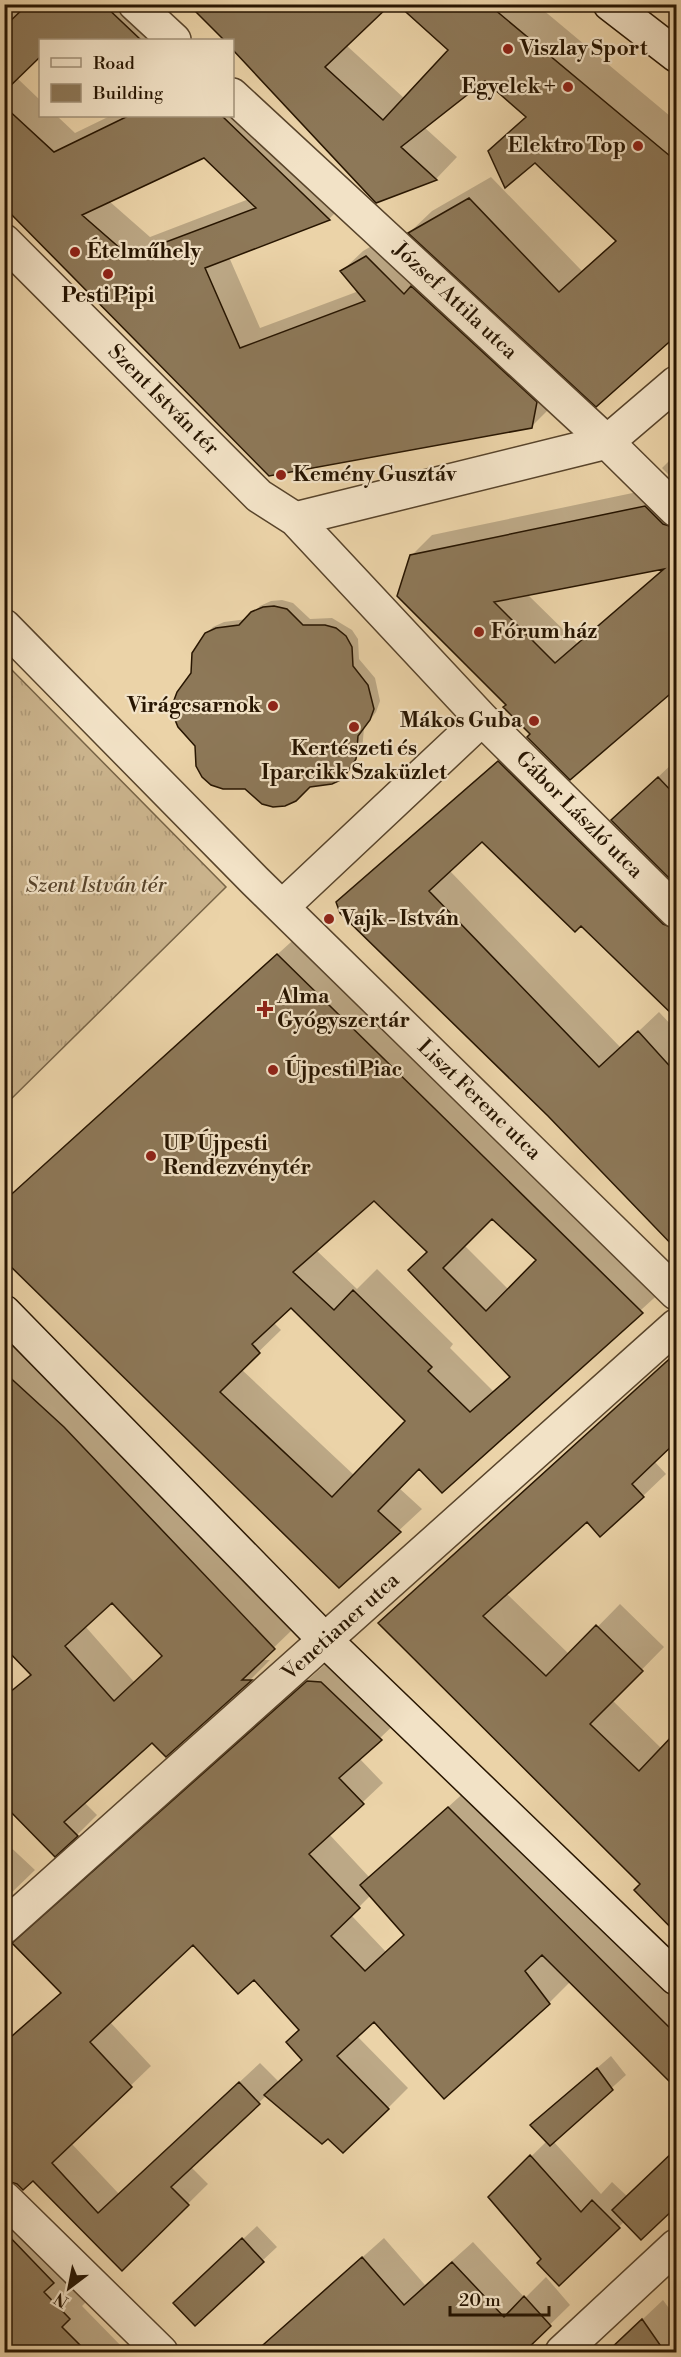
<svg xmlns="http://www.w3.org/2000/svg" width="681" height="2357" font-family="'Libre Bodoni',serif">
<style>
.grass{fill:url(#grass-tufts);stroke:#786446;stroke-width:1.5}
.shadow{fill:#0003;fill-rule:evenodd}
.building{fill:#8d7858;stroke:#271501;stroke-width:1.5;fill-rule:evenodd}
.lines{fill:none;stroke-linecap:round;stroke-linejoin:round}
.street-casing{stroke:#58442b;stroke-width:36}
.secondary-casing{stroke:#271501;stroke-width:36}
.street{stroke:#f2e2c6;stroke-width:33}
.secondary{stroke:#f2e2c6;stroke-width:33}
.poi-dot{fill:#8f2418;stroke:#f2e2c6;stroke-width:2}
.labels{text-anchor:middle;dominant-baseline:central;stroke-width:4.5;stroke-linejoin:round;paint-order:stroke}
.poi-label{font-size:21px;font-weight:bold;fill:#271501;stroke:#f2e2c6;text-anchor:start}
.street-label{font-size:21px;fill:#271501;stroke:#f2e2c6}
.park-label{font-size:21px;font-style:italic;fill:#58442b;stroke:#f2e2c6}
</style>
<defs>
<pattern id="grass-tufts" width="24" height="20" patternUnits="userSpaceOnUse" patternTransform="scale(1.5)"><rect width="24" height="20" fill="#cab38c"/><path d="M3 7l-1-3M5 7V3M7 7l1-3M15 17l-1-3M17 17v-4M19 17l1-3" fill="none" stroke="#ae9977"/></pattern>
</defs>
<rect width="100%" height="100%" fill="#ebd3a8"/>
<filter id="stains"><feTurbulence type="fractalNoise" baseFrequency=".00333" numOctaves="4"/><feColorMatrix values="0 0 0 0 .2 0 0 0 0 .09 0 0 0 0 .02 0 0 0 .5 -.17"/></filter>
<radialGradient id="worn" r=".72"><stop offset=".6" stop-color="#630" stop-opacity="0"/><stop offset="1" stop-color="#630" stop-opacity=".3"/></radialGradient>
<path class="grass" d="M5 663 226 887 5 1105Z"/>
<path class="shadow" d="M4 4H145L183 40H40V55L17 78 40 100V116H57L75 133 110 116H232L349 199 329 219 229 257 260 328 359 291 342 271 363 251 387 237 552 406 532 426 270 475 4 207ZM205 156 249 199 150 237 109 201Z
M190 4 346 45 405 99 451 49 400 4H536L676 121V334L596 405 410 232 432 211 491 177 582 271 617 240 527 116 485 79 424 127 457 157 436 179 376 201 232 40H226Z
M676 454V482L662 468Z
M666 486 676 496V687L570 778 508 705 411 556 432 535ZM665 567 577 643 527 594Z
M282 600 293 603 310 619 332 618 352 630 358 639 359 659 375 678 380 701 376 712 364 728 362 751 342 778 309 786 192 674 206 634 213 627 224 622 247 619 260 606 271 601Z
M520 742 676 897V996L666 1006 581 924 482 840 449 870 621 1048 659 1012 676 1030V1247L338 902Z
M676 760V883L613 820Z
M301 933 664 1289 442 1491 419 1467 399 1488 422 1509 339 1586 4 1201ZM374 1198 428 1252 511 1375 493 1391 450 1348 453 1344 377 1269 357 1289 316 1250ZM492 1217 538 1260 509 1290 464 1245ZM291 1306 407 1421 355 1476 241 1369 281 1330 273 1322Z
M4 1330 294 1628 261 1660H270L251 1679 166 1755 152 1741 84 1802 97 1815 77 1835 4 1803V1696L32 1673 4 1645ZM112 1601 164 1656 135 1683 85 1626Z
M676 1353V1449L671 1445 654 1461 666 1474 643 1496 587 1520 506 1593 570 1655 620 1604 664 1647 612 1700 662 1749 676 1734V1931L636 1890 642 1884 380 1623Z
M328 1662 400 1719 359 1758 383 1783 329 1834 370 1878 469 1788 676 1992V2086L571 1981 549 2003 374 2020 357 2036 408 2088 388 2108 328 2137 267 2095 191 2167 208 2184 122 2269 33 2179 4 2157V2034L9 2038 62 1992 34 1923ZM371 1895 405 1934 386 1952 351 1915ZM193 1943 254 1978 300 2030 304 2059 279 2082 260 2063 119 2194 71 2143 151 2066 110 2022Z
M4 1841 35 1870 4 1900Z
M611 2056 626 2075 553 2141 601 2194 612 2182 628 2197 676 2150V2205L641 2238 625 2221 559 2284 543 2259 490 2197 547 2141 546 2112Z
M4 2191 90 2298 82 2306 127 2352H4Z
M257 2226 277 2247 195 2324 189 2289Z
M384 2238 425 2285 473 2242 525 2298 546 2277 570 2305 522 2352H256Z
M663 2300 676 2318V2352H608Z"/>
<path class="building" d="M28 4H103L141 40H40V57L4 92V27Z
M188 4H391L325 67 383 120 448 50 397 4H488L676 161V336L596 407 408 233 469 198 559 292 616 241 535 163 505 188 488 151 526 117 485 81 401 147 437 180 376 203 232 49V40H224Z
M4 106 54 152 128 116H222L330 220 205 268 240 348 365 301 340 271 366 256 404 294 411 286 537 402 532 428 269 476 4 207ZM204 158 256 208 129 256 82 215Z
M645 506 663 524 676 528V689L570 780 527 737 530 734 503 707 506 705 397 596 410 555ZM664 569 555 663 494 602Z
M274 606 287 609 303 625H325L336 628 346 636 352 647 353 666 368 685 374 709 370 720 358 736 356 759 343 779 332 784 310 787 296 801 285 806 273 807 262 804 245 789H223L211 785 202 777 196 766 195 746 178 727 173 715V703L177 692 191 673 192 653 205 633 216 628 239 625 251 612 263 607Z
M498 761 663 924 676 929V1018L581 926 575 932 482 842 429 891 599 1067 638 1031 676 1073V1249L548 1116 340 913 336 902Z
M658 777 676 796V885L611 820Z
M277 954 643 1313 442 1493 419 1469 378 1511 401 1532 339 1588 4 1260V1201ZM374 1201 427 1252 408 1270 510 1377 470 1412 428 1371 432 1367 353 1290 334 1310 293 1272ZM492 1219 536 1260 486 1311 443 1268ZM291 1308 405 1421 332 1497 220 1392 260 1353 252 1344Z
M676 1353V1442L632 1484 644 1497 600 1537 587 1522 483 1616 546 1676 596 1625 643 1671 590 1724 639 1771 676 1732V1933L634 1890 640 1884 378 1623Z
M4 1372 64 1427 275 1649 242 1680H252L166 1757 152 1743 64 1822 78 1836 55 1857 4 1805V1697L31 1675 4 1647ZM112 1603 162 1656 114 1701 65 1646Z
M307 1681 321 1682 382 1740 339 1778 364 1804 309 1854 360 1908 331 1936 365 1971 404 1935 360 1885 448 1807 676 2034V2088L542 1955 525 1971 550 2004 444 2099 374 2022 337 2056 389 2109 343 2153 328 2139 322 2144 264 2095 302 2060 286 2042 299 2030 254 1980 238 1994 193 1945 90 2042 132 2087 52 2163 98 2213 239 2082 260 2104 171 2187 189 2205 122 2271 33 2181 23 2190 17 2184 4 2180V2043L61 1993 12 1943Z
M597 2068 613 2090 550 2146 530 2125Z
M676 2149V2207L641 2240 612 2210Z
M530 2155 581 2212 592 2200 620 2228 559 2286 537 2263 541 2259 488 2197Z
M4 2231 54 2283 44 2292 70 2319 62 2327 87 2352H4Z
M242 2238 264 2262 195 2326 173 2303Z
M362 2257 404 2305 452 2262 504 2317 524 2296 551 2326 524 2352H255Z
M642 2319 665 2352H607Z"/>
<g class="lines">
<g class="street-casing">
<path id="street" d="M135 4 174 40
M232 95 607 442 676 510
M4 241 259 496 295 519 482 719 676 911
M295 519 607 442 676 383
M4 626 255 881 676 1293
M282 907 482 719
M4 1927 676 1326
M4 2198 161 2352
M562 2352 676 2246"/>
</g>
<g class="secondary-casing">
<path id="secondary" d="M610 4 676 55
M4 1312 326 1641 676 1978"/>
</g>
<use href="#street" class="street"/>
<use href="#secondary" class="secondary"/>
</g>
<g class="poi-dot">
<circle cx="508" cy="49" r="6"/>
<circle cx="568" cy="87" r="6"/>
<circle cx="638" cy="146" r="6"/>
<circle cx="75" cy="252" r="6"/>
<circle cx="108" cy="274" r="6"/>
<circle cx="281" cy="475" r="6"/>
<circle cx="479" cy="632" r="6"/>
<circle cx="273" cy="706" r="6"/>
<circle cx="534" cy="721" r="6"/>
<circle cx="354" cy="727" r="6"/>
<circle cx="329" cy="919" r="6"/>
<path d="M262 1000h6v6h6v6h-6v6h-6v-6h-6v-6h6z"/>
<circle cx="273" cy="1070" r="6"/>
<circle cx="151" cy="1156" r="6"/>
</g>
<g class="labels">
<g class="poi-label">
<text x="520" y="49">Viszlay Sport</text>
<text x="556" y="87" text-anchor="end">Egyelek +</text>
<text x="626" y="146" text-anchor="end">Elektro Top</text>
<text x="87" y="252">Ételműhely</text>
<text x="108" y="296" text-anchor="middle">Pesti Pipi</text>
<text x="293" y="475">Kemény Gusztáv</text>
<text x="491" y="632">Fórum ház</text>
<text x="261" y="706" text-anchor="end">Virágcsarnok</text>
<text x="522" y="721" text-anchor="end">Mákos Guba</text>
<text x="354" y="749" text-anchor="middle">Kertészeti és<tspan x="354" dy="24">Iparcikk Szaküzlet</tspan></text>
<text x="341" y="919">Vajk - István</text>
<text x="277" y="997">Alma<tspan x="277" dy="24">Gyógyszertár</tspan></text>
<text x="285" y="1070">Újpesti Piac</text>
<text x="163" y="1144">UP Újpesti<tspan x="163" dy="24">Rendezvénytér</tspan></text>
</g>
<g class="street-label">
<text transform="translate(455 301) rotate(43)">József Attila utca</text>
<text transform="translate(163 400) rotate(45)">Szent István tér</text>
<text transform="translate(579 815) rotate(45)">Gábor László utca</text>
<text transform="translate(479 1100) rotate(44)">Liszt Ferenc utca</text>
<text transform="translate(341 1627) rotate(-42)">Venetianer utca</text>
</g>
<g class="park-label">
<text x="96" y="886">Szent István tér</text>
</g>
</g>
<rect width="681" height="2357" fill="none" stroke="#ebd3a8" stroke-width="24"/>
<rect x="6" y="6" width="669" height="2345" fill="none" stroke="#271501" stroke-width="3"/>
<rect x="12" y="12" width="657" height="2333" fill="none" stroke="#271501" stroke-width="1.5"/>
<rect x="39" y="39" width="195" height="78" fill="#f2e2c6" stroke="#a19077" stroke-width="1.5"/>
<rect x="51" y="58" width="30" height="9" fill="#f2e2c6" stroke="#a19077" stroke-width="1.5"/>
<text x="93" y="69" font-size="18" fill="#271501">Road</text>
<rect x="51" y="84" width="30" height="18" fill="#8d7858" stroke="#a19077" stroke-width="1.5"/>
<text x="93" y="99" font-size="18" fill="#271501">Building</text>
<g transform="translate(69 2288) rotate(212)" stroke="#f2e2c6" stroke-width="4.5" paint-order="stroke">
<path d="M0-4.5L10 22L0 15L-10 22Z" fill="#271501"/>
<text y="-9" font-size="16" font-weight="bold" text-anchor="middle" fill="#271501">N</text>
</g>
<path d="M450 2306v9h99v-9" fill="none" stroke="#271501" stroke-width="3"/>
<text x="459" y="2306" font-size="18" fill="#271501" stroke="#f2e2c6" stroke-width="4.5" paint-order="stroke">20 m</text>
<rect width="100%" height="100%" filter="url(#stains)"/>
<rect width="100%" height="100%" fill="url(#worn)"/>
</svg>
